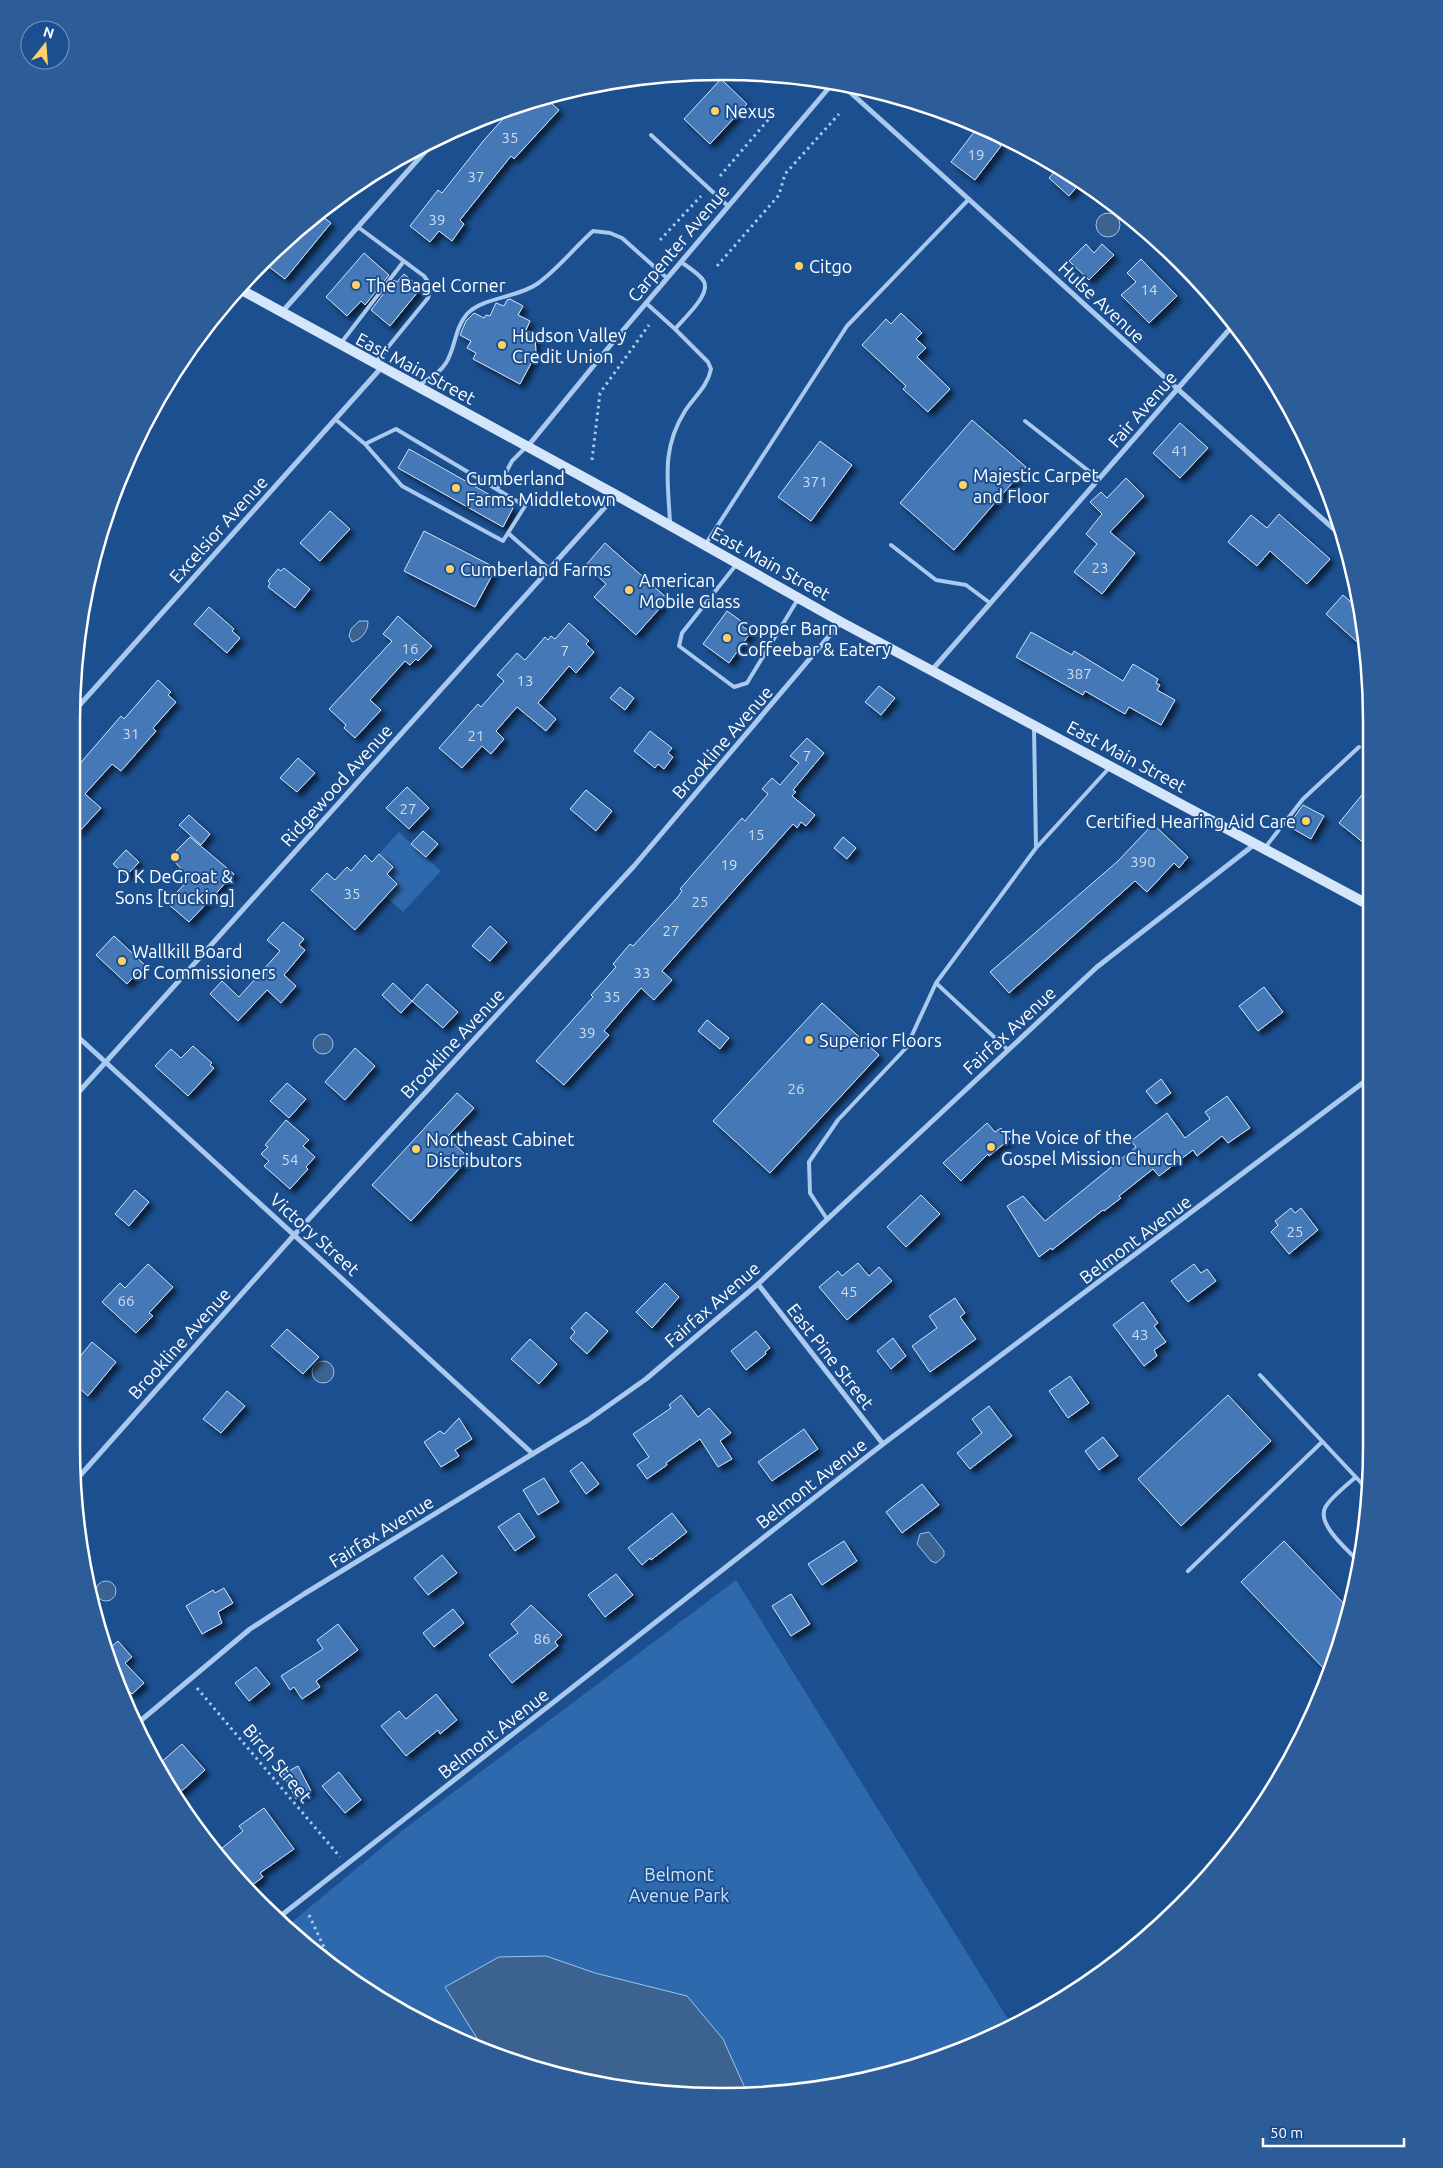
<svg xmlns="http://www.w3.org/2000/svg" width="1443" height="2168" font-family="Ubuntu,sans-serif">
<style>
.green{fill:#2e69ad}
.water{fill:#3c6290;stroke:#9cc4f0}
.building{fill:#4478b7;stroke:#cfe3fa;filter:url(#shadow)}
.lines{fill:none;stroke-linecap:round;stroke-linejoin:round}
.path{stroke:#a9c9ee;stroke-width:3;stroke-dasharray:2.5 4;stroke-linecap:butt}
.lane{stroke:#a9c9ee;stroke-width:4}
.street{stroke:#a9c9ee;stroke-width:5}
.secondary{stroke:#d6e6fa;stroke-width:10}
.poi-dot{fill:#ffd166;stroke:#1b4f8f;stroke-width:2}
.labels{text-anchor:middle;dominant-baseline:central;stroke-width:4;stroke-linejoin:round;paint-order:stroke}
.number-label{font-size:15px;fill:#d0dded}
.poi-label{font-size:18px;fill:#fff;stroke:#1b4f8f;text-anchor:start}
.street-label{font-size:18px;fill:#fff;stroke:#1b4f8f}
.park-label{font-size:18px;fill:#cfe3fa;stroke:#1b4f8f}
.rim{fill:none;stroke:#fff;stroke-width:2.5}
</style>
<defs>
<filter id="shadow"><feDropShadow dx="4.5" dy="4.5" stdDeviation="2.5" flood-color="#0009"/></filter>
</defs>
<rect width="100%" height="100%" fill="#1b4f8f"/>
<path class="green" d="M399 832 441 871 403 912 386 897 397 884 387 874 393 867 379 854Z
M736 1580 1011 2024 890 2075 764 2095H679L594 2084 473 2047 325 1962 287 1926 403 1830Z"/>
<path class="water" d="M1096 225a12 12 0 1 1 24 0a12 12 0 1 1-24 0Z
M359 621H368C368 632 362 639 352 642L349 636 351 629Z
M313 1044a10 10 0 1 1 20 0a10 10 0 1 1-20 0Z
M312 1372a11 11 0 1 1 22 0a11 11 0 1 1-22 0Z
M929 1532 944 1551V1556L936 1563 931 1561 917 1544 920 1534Z
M96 1591a10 10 0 1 1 20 0a10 10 0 1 1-20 0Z
M546 1956 595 1973 687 1996 723 2039 748 2095H679L594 2084 485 2051 445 1987 499 1957Z"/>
<path class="building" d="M721 79 747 104 710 144 684 119Z
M544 97 559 110 514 159 511 156 460 220 464 224 452 241 439 231 430 242 410 226 438 190 442 193 484 140 512 109Z
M978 127 1001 146 975 180 951 162Z
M1059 167 1080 183 1069 196 1049 178Z
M318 213 331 223 285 279 264 263Z
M1086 244 1094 253 1102 244 1114 255 1089 280 1069 261Z
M364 253 389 275 365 305 361 301 347 316 326 297Z
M1141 259 1177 296 1149 323 1121 295 1136 282 1127 273Z
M404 274 421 288 390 326 371 310 394 280 397 282Z
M510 299 523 306 518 315 530 321 526 330 535 335 536 354 520 384 473 359 476 353 467 348 471 341 460 335 466 321 474 313 484 318 486 315 490 316 496 303 504 306 507 300Z
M901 313 922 333 916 339 926 348 917 357 950 389 928 412 903 389 906 386 862 345 886 319 891 324Z
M972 420 1026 467 954 550 900 503Z
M1180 423 1208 448 1180 478 1153 453Z
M820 441 852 465 811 521 778 497Z
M409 449 513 508 503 527 398 468Z
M1126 478 1144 496 1110 532 1135 553 1102 594 1074 572 1097 544 1086 534 1102 514 1090 502 1101 492 1107 498Z
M330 511 350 529 320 561 300 543Z
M1279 514 1330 559 1307 584 1270 551 1257 566 1228 542 1251 515 1267 528Z
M424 531 496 568 475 607 404 571Z
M605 543 668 599 636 635 594 597 606 584 586 565Z
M284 568 310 589 295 608 268 587 270 583 268 581 278 569 281 571Z
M1343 595 1359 609 1366 650 1326 614Z
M209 607 234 629 232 631 240 638 227 653 194 624Z
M727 611 744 623 742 626 751 632 729 663 703 644Z
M398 616 432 646 418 661 416 659 410 665 405 661 370 700 381 710 355 738 344 728 346 725 329 709 392 641 383 634Z
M569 623 589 641 586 644 594 652 576 673 569 666 538 703 556 719 546 731 517 707 496 731 504 739 491 754 482 746 462 768 439 748 478 704 481 707 504 681 497 675 517 653 525 660 545 637 548 640 551 636 555 639Z
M1031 632 1072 655 1074 651 1123 681 1133 664 1158 679 1156 683 1160 685 1157 690 1175 700 1161 725 1129 707 1125 714 1085 691 1083 695 1016 657Z
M158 680 171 692 168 695 176 702 153 728 156 731 121 771 112 764 85 794 101 808 77 834V767L121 716 124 719Z
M879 686 895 698 881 715 865 702Z
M620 687 634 698 625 710 610 698Z
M650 731 672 748 668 753 673 757 664 769 658 764 655 768 634 751Z
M807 738 824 753 793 790 796 792 792 796 815 815 806 826 801 822 797 828 793 824 662 971 672 980 654 1000 641 988 604 1031 609 1035 564 1085 536 1061 593 997 591 995 616 967 613 964 630 944 633 946 677 898 682 891 680 889 742 818 745 821 768 794 762 789 772 778 780 785 799 763 790 756Z
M298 758 315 773 297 792 280 778Z
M1370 785V848L1339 823Z
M407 787 429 808 409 829 386 808Z
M586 790 612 811 596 831 570 809Z
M1303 805 1324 816 1311 839 1288 826Z
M189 815 210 834 201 845 179 825Z
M1153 824 1188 857 1179 868 1174 863 1147 892 1135 881 1009 993 990 972 1118 861Z
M423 831 438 844 426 857 411 844Z
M190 837 234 874 189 922 167 903 190 878 170 857Z
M843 837 856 848 847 859 834 848Z
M126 850 139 862 126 876 113 864Z
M379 854 393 867 387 874 397 884 355 930 311 890 327 873 335 880 347 867 351 871 365 855 372 862Z
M283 922 304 939 299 945 305 950 284 975 296 986 281 1003 267 990 238 1021 210 994 222 981 239 997 280 951 267 940Z
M490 926 507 942 490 961 472 946Z
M114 936 145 965 127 984 96 955Z
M393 983 412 1001 401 1013 382 995Z
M427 984 458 1012 443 1028 412 1001Z
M1264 987 1283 1012 1258 1031 1239 1006Z
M822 1003 879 1055 770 1173 713 1121Z
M707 1020 729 1038 720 1049 698 1031Z
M193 1046 212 1063 210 1065 214 1068 188 1096 155 1066 171 1049 181 1058Z
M355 1048 375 1066 345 1100 325 1082Z
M1161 1079 1171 1093 1156 1104 1146 1091Z
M287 1083 306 1099 289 1118 270 1101Z
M457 1093 474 1108 447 1137 469 1158 411 1221 372 1185Z
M1227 1096 1250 1128 1228 1143 1222 1136 1197 1156 1193 1150 1159 1176 1153 1169 1119 1196 1121 1198 1104 1211 1103 1210 1052 1250 1051 1248 1039 1257 1007 1206 1023 1196 1045 1221 1136 1147 1131 1141 1167 1113 1185 1138 1210 1119 1205 1112Z
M286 1120 309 1140 303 1146 315 1157 306 1167 308 1169 290 1189 264 1166 269 1161 261 1154 268 1147 265 1145Z
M987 1123 995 1132 1001 1128 1010 1139 989 1156 988 1154 961 1181 943 1163Z
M135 1190 149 1202 129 1226 115 1214Z
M921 1195 940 1214 906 1247 887 1227Z
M1291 1208 1295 1213 1301 1208 1318 1230 1289 1254 1271 1232 1278 1225 1275 1221Z
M858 1263 869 1276 879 1267 892 1281 847 1320 819 1287 838 1271 842 1276Z
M148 1264 173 1287 149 1313 153 1316 136 1333 102 1302 120 1283 125 1288Z
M1194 1264 1201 1273 1207 1269 1216 1281 1188 1302 1171 1281Z
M665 1283 679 1297 652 1328 636 1312Z
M955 1298 965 1313 960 1317 976 1339 930 1372 912 1346 937 1328 929 1316Z
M1143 1302 1158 1323 1154 1326 1166 1342 1154 1350 1157 1356 1144 1366 1113 1325Z
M586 1312 608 1331 587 1354 570 1338 575 1332 571 1328Z
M287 1329 319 1357 303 1374 271 1346Z
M756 1331 770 1348 765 1352 766 1354 746 1370 731 1351Z
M893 1338 906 1356 891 1369 877 1351Z
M530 1339 557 1364 539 1384 511 1359Z
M92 1342 116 1362 88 1396 77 1386V1360Z
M1070 1376 1089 1403 1068 1418 1049 1391Z
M227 1391 245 1406 221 1433 203 1419Z
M681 1395 698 1417 709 1408 731 1433 720 1441 732 1459 718 1467 700 1439 666 1463 667 1465 647 1479 637 1465 649 1457 633 1434 671 1408 669 1405Z
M1228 1395 1271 1441 1181 1526 1138 1479Z
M989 1406 1012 1436 970 1469 957 1453 982 1433 972 1419Z
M459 1418 472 1439 455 1450 459 1456 441 1467 424 1442 440 1431 444 1434Z
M804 1429 818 1449 772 1481 758 1462Z
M1103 1437 1118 1456 1099 1470 1085 1451Z
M582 1462 599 1484 586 1494 570 1471Z
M544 1478 559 1502 538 1515 523 1490Z
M922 1484 939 1505 902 1533 886 1512Z
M519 1513 535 1537 515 1551 498 1527Z
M672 1513 687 1532 651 1560 650 1558 642 1565 628 1548Z
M844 1541 857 1561 822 1585 808 1564Z
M1284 1541 1348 1608 1337 1655 1333 1666 1327 1672 1241 1582Z
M442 1555 457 1573 428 1595 414 1578Z
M616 1574 633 1595 605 1617 588 1595Z
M224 1588 233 1603 218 1612 222 1623 202 1634 186 1606 213 1590 215 1593Z
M791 1594 810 1624 791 1636 772 1606Z
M531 1605 562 1635 555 1642 558 1646 512 1683 489 1655 518 1633 511 1624Z
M453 1609 464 1623 434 1647 423 1633Z
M338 1624 358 1650 316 1681 320 1687 302 1699 294 1687 290 1690 281 1676 323 1649 317 1640Z
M101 1637 111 1647 118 1641 132 1657 125 1663 144 1683 132 1694 127 1689 124 1692 106 1655Z
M256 1667 270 1684 249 1701 235 1683Z
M436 1694 457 1720 440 1734 438 1730 406 1756 381 1726 399 1711 406 1719Z
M182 1744 205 1770 175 1797 159 1764Z
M298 1766 311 1791 296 1799 283 1774Z
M339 1772 361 1800 345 1813 322 1786Z
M264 1808 294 1849 260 1873 263 1877 247 1889 233 1875 216 1853 243 1831 239 1826Z"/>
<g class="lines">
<path class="path" d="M720 176 774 113
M660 240 701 196
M717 266 779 195 785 174 839 114
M592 460 600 393 649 325
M197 1688 340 1857
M309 1915 329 1958 328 1964"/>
<path class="lane" d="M651 135 728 206
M358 227 424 276 431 286 428 298 375 363
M646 303 675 329
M341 343 404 261
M419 385C428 379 440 373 446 363 456 347 454 329 467 314 483 297 517 298 537 284 557 270 574 248 593 231L610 233 622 238 667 278
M335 419 365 444 396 429 525 506 503 541 402 486 365 444
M1025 421 1099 479
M497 489 512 461 525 448
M670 523C668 481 661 449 685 411 694 397 708 386 711 369L708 362 675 329C684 318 713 293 703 280 698 273 688 267 681 262
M508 533 549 569
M705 545 847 326 969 199
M891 545 936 580 966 585 990 603
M736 565 682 633 679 646 734 687 747 683 798 599
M1037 847 1110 767
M1264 849 1303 799 1359 747
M1007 1049 936 983 1036 848 1034 727
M827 1219 810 1193 809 1162 838 1120 906 1048 936 983
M1260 1375 1366 1488
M1356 1477C1348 1484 1329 1499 1325 1508 1317 1525 1348 1550 1359 1562
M1188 1571 1322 1442"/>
<path class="street" d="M842 85C1010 235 1175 389 1344 538
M282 312 439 136
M528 446 613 342 833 83
M932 670 1235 323
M77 708 381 368
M77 1036 533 1454
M77 1094 616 495
M758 1284 883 1444
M77 1479 295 1234 634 866 841 622
M139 1722 250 1629 304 1594 588 1420 646 1379 758 1284 1097 967 1255 844
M278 1918 883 1444 1368 1079"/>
<path class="secondary" d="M238 288 616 495 841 622 1369 905"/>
</g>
<g class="poi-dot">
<circle cx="715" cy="111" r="5"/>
<circle cx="799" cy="266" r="5"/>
<circle cx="356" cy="285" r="5"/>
<circle cx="502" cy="345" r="5"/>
<circle cx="963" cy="485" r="5"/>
<circle cx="456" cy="488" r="5"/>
<circle cx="450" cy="569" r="5"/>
<circle cx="629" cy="590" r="5"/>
<circle cx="727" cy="638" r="5"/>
<circle cx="1306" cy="821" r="5"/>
<circle cx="175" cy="857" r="5"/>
<circle cx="122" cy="961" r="5"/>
<circle cx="809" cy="1040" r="5"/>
<circle cx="991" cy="1147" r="5"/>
<circle cx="416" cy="1149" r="5"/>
</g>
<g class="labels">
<g class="number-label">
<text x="510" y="137">35</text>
<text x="976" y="154">19</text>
<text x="476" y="176">37</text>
<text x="437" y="219">39</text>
<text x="1149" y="289">14</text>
<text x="1180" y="450">41</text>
<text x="815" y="481">371</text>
<text x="1100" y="567">23</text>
<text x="410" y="648">16</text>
<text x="565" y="650">7</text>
<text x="1079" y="673">387</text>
<text x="525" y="680">13</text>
<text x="131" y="733">31</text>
<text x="476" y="735">21</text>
<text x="807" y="755">7</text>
<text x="408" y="808">27</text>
<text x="756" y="834">15</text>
<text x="1143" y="861">390</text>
<text x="729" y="864">19</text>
<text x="352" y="893">35</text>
<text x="700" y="901">25</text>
<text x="671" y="930">27</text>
<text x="642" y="972">33</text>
<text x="612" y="996">35</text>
<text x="587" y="1032">39</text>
<text x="796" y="1088">26</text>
<text x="290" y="1159">54</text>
<text x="1295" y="1231">25</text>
<text x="849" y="1291">45</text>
<text x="126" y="1300">66</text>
<text x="1140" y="1334">43</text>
<text x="542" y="1638">86</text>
</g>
<g class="poi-label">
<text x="725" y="111">Nexus</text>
<text x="809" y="266">Citgo</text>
<text x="366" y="285">The Bagel Corner</text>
<text x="512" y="335">Hudson Valley<tspan x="512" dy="21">Credit Union</tspan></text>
<text x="973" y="475">Majestic Carpet<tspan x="973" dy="21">and Floor</tspan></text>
<text x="466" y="478">Cumberland<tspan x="466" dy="21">Farms Middletown</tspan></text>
<text x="460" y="569">Cumberland Farms</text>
<text x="639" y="580">American<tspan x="639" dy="21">Mobile Glass</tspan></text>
<text x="737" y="628">Copper Barn<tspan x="737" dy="21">Coffeebar &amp; Eatery</tspan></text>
<text x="1296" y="821" text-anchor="end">Certified Hearing Aid Care</text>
<text x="175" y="876" text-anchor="middle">D K DeGroat &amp;<tspan x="175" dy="21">Sons [trucking]</tspan></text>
<text x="132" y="951">Wallkill Board<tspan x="132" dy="21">of Commissioners</tspan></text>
<text x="819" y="1040">Superior Floors</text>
<text x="1001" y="1137">The Voice of the<tspan x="1001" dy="21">Gospel Mission Church</tspan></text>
<text x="426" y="1139">Northeast Cabinet<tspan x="426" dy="21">Distributors</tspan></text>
</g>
<g class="street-label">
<text transform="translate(678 243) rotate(-50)">Carpenter Avenue</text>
<text transform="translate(1102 302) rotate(43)">Hulse Avenue</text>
<text transform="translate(416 368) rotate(28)">East Main Street</text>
<text transform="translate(1142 409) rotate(-49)">Fair Avenue</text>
<text transform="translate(218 529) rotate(-48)">Excelsior Avenue</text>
<text transform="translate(771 563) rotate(29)">East Main Street</text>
<text transform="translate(722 742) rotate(-49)">Brookline Avenue</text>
<text transform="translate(1127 756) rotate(28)">East Main Street</text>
<text transform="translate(336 785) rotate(-48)">Ridgewood Avenue</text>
<text transform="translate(1009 1030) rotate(-43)">Fairfax Avenue</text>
<text transform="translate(452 1043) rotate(-47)">Brookline Avenue</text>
<text transform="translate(315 1234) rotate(42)">Victory Street</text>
<text transform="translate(1135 1239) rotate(-37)">Belmont Avenue</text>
<text transform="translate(712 1304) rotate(-41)">Fairfax Avenue</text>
<text transform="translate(179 1343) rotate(-48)">Brookline Avenue</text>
<text transform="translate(831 1356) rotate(52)">East Pine Street</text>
<text transform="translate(811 1483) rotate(-38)">Belmont Avenue</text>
<text transform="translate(381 1531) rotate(-32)">Fairfax Avenue</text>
<text transform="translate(493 1733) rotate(-38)">Belmont Avenue</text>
<text transform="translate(278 1763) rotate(50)">Birch Street</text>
</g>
<g class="park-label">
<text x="679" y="1874">Belmont<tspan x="679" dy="21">Avenue Park</tspan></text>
</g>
</g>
<path d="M0 0H1443V2168H0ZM721 80H722A641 641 0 0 1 1363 721V1447A641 641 0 0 1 722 2088H721A641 641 0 0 1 80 1447V721A641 641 0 0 1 721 80Z" fill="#2d5d98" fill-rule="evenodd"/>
<path class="rim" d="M721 80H722A641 641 0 0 1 1363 721V1447A641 641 0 0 1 722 2088H721A641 641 0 0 1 80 1447V721A641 641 0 0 1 721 80Z"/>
<g transform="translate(45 45) rotate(17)"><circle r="24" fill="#1b4f8f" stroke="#7695bc"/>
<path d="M0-4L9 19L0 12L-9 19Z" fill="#ffd166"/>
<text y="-8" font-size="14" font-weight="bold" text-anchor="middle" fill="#ffffff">N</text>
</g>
<path d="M1263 2138v8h141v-8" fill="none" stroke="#ffffff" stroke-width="2.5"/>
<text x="1270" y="2138" font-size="15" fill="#ffffff" stroke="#1b4f8f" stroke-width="4" paint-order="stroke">50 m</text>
</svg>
